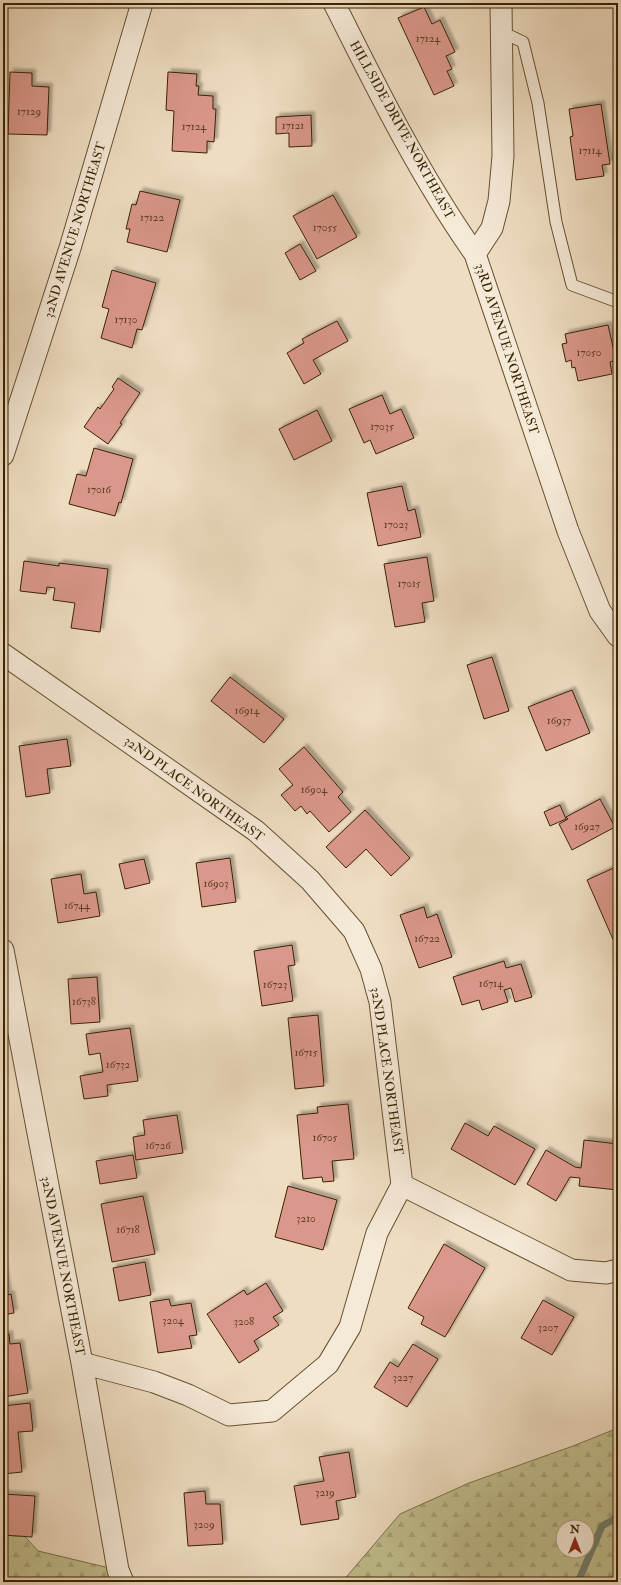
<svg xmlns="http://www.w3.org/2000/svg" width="621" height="1585" font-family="'IM FELL Double Pica',serif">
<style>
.forest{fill:url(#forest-firs);stroke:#7d7048;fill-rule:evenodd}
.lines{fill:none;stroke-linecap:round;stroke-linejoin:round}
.stream{stroke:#737e6c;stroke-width:7}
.building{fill:#da978b;stroke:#392301;filter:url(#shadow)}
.service-casing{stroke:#665231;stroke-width:13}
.minor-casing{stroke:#665231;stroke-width:23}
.service{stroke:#f5e9d7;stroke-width:11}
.minor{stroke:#f5e9d7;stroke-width:21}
.labels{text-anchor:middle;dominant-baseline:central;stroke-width:4;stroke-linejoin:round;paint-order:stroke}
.number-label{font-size:11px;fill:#614024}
.street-label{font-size:13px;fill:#392301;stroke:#f5e9d7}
</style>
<defs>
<pattern id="forest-firs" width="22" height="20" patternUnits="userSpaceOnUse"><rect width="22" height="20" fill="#c1be8e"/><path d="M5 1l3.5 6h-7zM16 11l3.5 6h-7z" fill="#a7a379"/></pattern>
<filter id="shadow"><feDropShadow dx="3.5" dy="-3.5" stdDeviation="1" flood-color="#0004"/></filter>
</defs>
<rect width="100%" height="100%" fill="#efddc2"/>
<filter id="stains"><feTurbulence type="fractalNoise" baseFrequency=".005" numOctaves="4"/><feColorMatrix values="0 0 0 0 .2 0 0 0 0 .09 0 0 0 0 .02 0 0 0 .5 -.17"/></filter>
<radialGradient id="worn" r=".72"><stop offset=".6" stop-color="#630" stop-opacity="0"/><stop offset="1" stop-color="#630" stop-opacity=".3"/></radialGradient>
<path class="forest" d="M618 1428V1582H342L400 1514 469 1483 573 1446ZM563 1527H587V1551H563Z
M3 1512 38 1551 118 1570 123 1582H3Z"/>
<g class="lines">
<path class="stream" d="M578 1582 602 1526 618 1517"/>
</g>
<path class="building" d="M424 7 432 24 440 20 455 52 446 56 452 69 447 71 454 86 434 95 398 18Z
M10 72 32 73V86L49 87 47 135 8 134Z
M168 72 197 74 196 86H199L198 95 213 96V109H216L214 142 207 141V153L172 151 174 111 166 110Z
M601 104 610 164 602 165 604 176 576 180 570 137 573 136 569 109Z
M311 115 312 146 289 147V133L276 134V117Z
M140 191 180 200 167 252 127 242 130 229H126L132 204 136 205Z
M333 195 357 237 317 259 293 216Z
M300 244 316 271 300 280 285 253Z
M112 270 156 283 142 330 137 329 132 348 101 338 109 309 102 307Z
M337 321 348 341 313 360 321 374 304 384 287 353 304 343 302 339Z
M608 325 616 360 610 362 612 374 578 381 575 367 572 368 571 360 566 362 562 344 567 343 565 334Z
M118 378 140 393 120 423 122 424 108 444 84 427 98 407 100 409 114 389 112 387Z
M382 395 390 414 401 409 414 438 376 454 370 440 364 443 349 409Z
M317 410 332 441 294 460 279 429Z
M94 448 133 459 121 503 119 502 115 516 69 504 77 474 86 476Z
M402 486 408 511 415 509 421 537 378 546 367 493Z
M427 557 434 601 422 603 425 622 395 627 384 564Z
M24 561 59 566V563L108 569 100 632 71 628 75 603 53 600 55 588 47 587 46 594 20 591Z
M492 657 509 711 484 719 467 665Z
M230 677 284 719 264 743 211 701Z
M572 690 590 733 546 751 528 707Z
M67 739 71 766 47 769 50 793 26 797 19 746Z
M304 747 343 792 338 797 351 812 329 832 310 811 307 814 301 806 295 811 281 795 293 785 279 769Z
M600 799 615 827 572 850 559 824 568 819 566 817Z
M560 805 566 819 550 826 544 812Z
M365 810 410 858 391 876 366 849 346 868 326 847Z
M230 858 236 902 202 907 196 863Z
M144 859 150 883 125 889 119 864Z
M618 866V942L615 944 587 880Z
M81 874 84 894 96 892 100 916 58 923 51 879Z
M424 907 427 918 437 914 452 957 419 968 400 915Z
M292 945 295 965 288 966 293 1001 262 1006 254 951Z
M504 961 506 968 521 964 532 997 515 1002 511 988 504 990 508 1002 482 1010 479 1000 462 1005 453 977Z
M97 977 100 1022 71 1024 68 979Z
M318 1015 324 1086 295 1089 288 1018Z
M130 1028 138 1081 107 1085 108 1096 84 1099 80 1076 103 1072 100 1053 89 1055 86 1034Z
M348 1104 354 1159 332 1161 334 1181 323 1182 322 1177 303 1179 297 1115 318 1113 317 1107Z
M177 1115 183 1153 136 1160 133 1137 145 1135 143 1120Z
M465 1123 488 1136 494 1126 535 1149 515 1185 451 1149Z
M584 1140 618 1144V1190L579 1186 580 1178 570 1177 556 1201 527 1184 546 1150 575 1167 581 1168Z
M133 1155 137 1178 100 1184 96 1161Z
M288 1186 337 1200 323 1250 275 1237Z
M143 1196 155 1254 112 1262 101 1204Z
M444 1244 485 1268 445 1337 421 1324 424 1317 408 1308Z
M145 1262 151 1295 119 1301 113 1268Z
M3 1264 8 1295 11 1294 14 1313 3 1315Z
M266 1283 283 1311 273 1317 279 1325 254 1341 259 1350 239 1363 207 1314 244 1290 247 1295Z
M169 1299 171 1306 191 1303 197 1335 189 1336 192 1348 158 1353 150 1302Z
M543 1300 574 1317 552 1355 521 1338Z
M9 1334 10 1344 20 1343 28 1393 3 1397V1335Z
M413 1344 438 1359 407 1407 374 1387 390 1362 398 1367Z
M30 1403 33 1431 18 1432 22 1472 3 1474V1406Z
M349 1452 356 1497 336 1501 339 1519 301 1525 294 1486 324 1481 319 1457Z
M205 1491 206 1504H220L223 1544 188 1546 184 1493Z
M3 1494 35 1496 32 1537 3 1535Z"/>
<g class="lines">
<g class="service-casing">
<path id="service" d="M502 32 523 42 538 103 556 222 572 285 618 302"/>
</g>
<g class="minor-casing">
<path id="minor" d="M334 3C377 89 420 176 475 254
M501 3 503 156 499 201 492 228 475 254 568 531 600 611 618 636
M3 455 70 248 142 3
M3 654 256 831 310 880 354 931 371 969 380 1002 402 1185
M3 950 82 1363 118 1570 123 1582
M82 1363 154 1382 188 1395 229 1415 272 1411 328 1364 350 1327 377 1233 402 1185 571 1270 606 1273 618 1270"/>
</g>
<use href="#service" class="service"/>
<use href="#minor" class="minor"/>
</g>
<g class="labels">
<g class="number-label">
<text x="428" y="38">17124</text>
<text x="29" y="111">17129</text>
<text x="293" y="125">17121</text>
<text x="194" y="126">17124</text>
<text x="590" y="150">17114</text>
<text x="152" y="217">17122</text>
<text x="325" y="227">17055</text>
<text x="126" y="319">17130</text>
<text x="589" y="352">17050</text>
<text x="382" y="426">17035</text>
<text x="99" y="489">17016</text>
<text x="396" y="524">17023</text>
<text x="409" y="583">17015</text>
<text x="247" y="710">16914</text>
<text x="559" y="720">16937</text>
<text x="314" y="789">16904</text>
<text x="587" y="826">16927</text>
<text x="216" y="883">16903</text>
<text x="77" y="905">16744</text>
<text x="427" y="938">16722</text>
<text x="491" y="983">16714</text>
<text x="275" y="984">16723</text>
<text x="84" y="1001">16738</text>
<text x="306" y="1052">16715</text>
<text x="118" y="1064">16732</text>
<text x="325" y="1137">16705</text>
<text x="158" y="1145">16726</text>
<text x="306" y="1218">3210</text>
<text x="128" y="1229">16718</text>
<text x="173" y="1320">3204</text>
<text x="244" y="1321">3208</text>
<text x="548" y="1327">3207</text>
<text x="403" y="1377">3227</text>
<text x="325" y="1492">3219</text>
<text x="204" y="1524">3209</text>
</g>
<g class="street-label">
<text transform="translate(402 130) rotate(61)">HILLSIDE DRIVE NORTHEAST</text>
<text transform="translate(75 230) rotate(-73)">32ND AVENUE NORTHEAST</text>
<text transform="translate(507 349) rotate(72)">33RD AVENUE NORTHEAST</text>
<text transform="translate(194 789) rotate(36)">32ND PLACE NORTHEAST</text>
<text transform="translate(387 1071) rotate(82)">32ND PLACE NORTHEAST</text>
<text transform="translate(63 1266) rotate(79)">32ND AVENUE NORTHEAST</text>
</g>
</g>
<rect width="621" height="1585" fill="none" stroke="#efddc2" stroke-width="16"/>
<rect x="4" y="4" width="613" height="1577" fill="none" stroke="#392301" stroke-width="2"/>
<rect x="8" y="8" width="605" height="1569" fill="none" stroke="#392301"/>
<g transform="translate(575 1539)"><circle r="19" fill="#f5e9d7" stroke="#aa9a81"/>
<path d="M0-3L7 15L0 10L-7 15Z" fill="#8f2418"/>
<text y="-6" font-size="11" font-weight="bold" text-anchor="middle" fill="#392301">N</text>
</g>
<rect width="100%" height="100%" filter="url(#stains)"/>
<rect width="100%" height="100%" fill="url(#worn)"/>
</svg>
